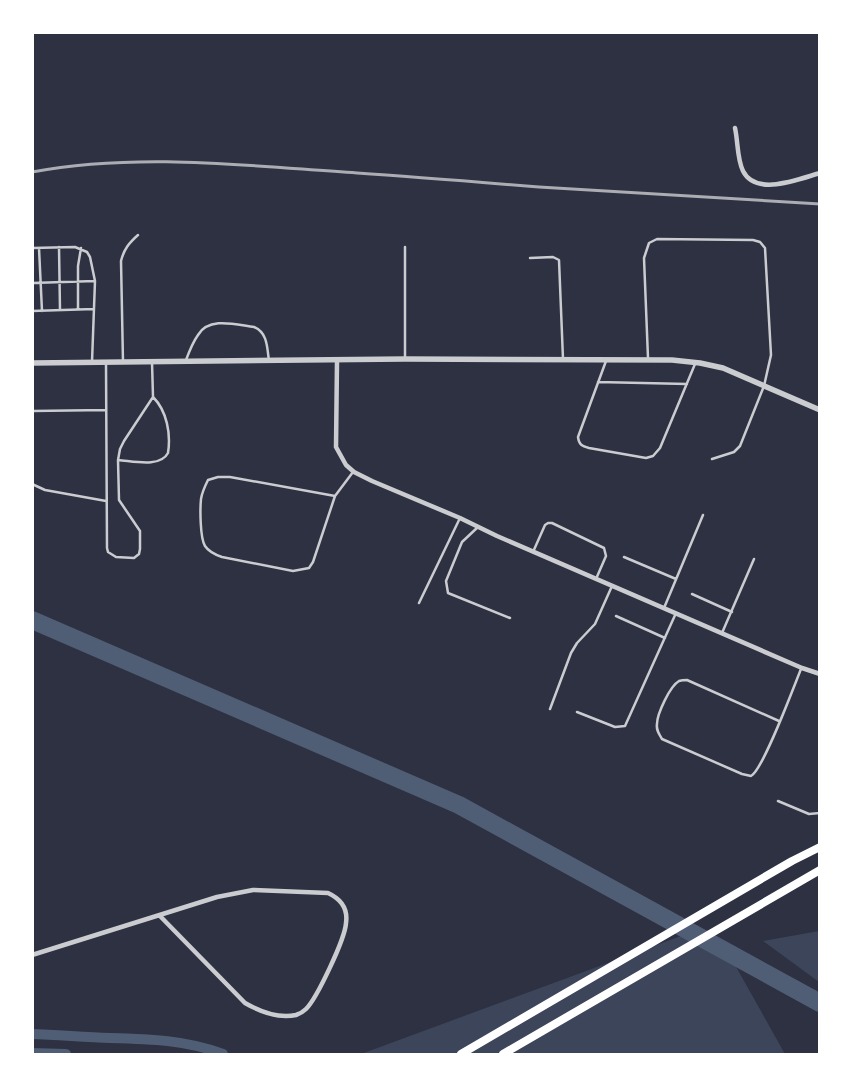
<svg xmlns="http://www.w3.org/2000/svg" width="852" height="1087" font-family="'Noto Serif',serif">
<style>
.green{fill:#3c4559}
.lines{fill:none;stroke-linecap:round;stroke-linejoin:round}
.canal{stroke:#4f5d75;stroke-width:10}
.river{stroke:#4f5d75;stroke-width:18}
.service{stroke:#caccd0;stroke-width:2.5}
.minor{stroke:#caccd0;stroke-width:4.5}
.tertiary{stroke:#caccd0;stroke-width:5.5}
.primary{stroke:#fff;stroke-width:8}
.rail{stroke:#abadb3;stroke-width:3}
</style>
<rect width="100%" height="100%" fill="#2d3142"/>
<path class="green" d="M819 931V982L763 941Z
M681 936 730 956 785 1054H361Z"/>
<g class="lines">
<path class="canal" d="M32 1034C58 1035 84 1037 110 1038 149 1039 187 1040 223 1054
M32 1053 66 1054"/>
<path class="river" d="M32 620 459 805 820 1003"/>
<path class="service" d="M59 247 60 310
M405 247V358
M32 248 75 247 87 252 90 257 95 281 92 362
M39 248 42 311
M530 258 553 257 559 260 563 359
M32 283 95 281
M78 309V266L81 248
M32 311 94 309
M648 358 644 258 649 243 657 239 753 240 760 242 765 248 771 355 764 386 740 446 734 452 712 459
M186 360C189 352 193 342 198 335 209 316 237 325 254 327 268 333 267 348 269 361
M606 361 578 437C579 445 582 446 589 448L646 458 653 456 660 448 695 364
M123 362 121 261C124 249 129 243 138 235
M106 363 107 548 108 552 116 557 134 558 139 554 140 549V531L119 500 118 460 120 449 124 441 153 397
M598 382 687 384
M32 411 106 410
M118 460C133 461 160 468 168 453 171 434 167 411 153 397L152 362
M32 484 45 490 106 501
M335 496 230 477H218L208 480C205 486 202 492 201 499 200 509 200 538 205 546 209 552 216 555 222 557L293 571 309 568 313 562 335 496 353 472
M478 527 462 542 446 581 448 593 510 618
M533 552 545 525 548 523H552L604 548 606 556 596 579
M624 557 676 579
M692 594 732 612
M419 603 460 518
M664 608 703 515
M616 616 665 638
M722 633 754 559
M550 709 571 653 577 643 595 624 612 586
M577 712 615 727 625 726 676 613
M779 721 687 680C685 680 682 680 679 681 670 686 657 714 657 724 656 730 659 734 662 739L742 774 751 776C763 770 794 686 801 669
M778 801 809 814 820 813"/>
<path class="minor" d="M735 128C738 141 737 159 743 171 756 197 799 179 820 173
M337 361 336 447 346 465 354 472 372 481 460 518 497 536 802 668 820 674
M32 955 217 897 253 890 328 893C341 899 348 909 346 923 345 939 317 998 306 1009 303 1012 299 1014 296 1015 278 1019 259 1011 245 1003L160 916"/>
<path class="tertiary" d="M32 363 405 359 672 360 700 363 723 368 820 410"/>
<path class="primary" d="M461 1054 792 861 820 847
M503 1054 820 870"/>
<path class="rail" d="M32 172C139 152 249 166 357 173 417 177 478 182 539 187 632 193 726 198 820 204"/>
</g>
<rect width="852" height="1087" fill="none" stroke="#ffffff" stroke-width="68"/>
</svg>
